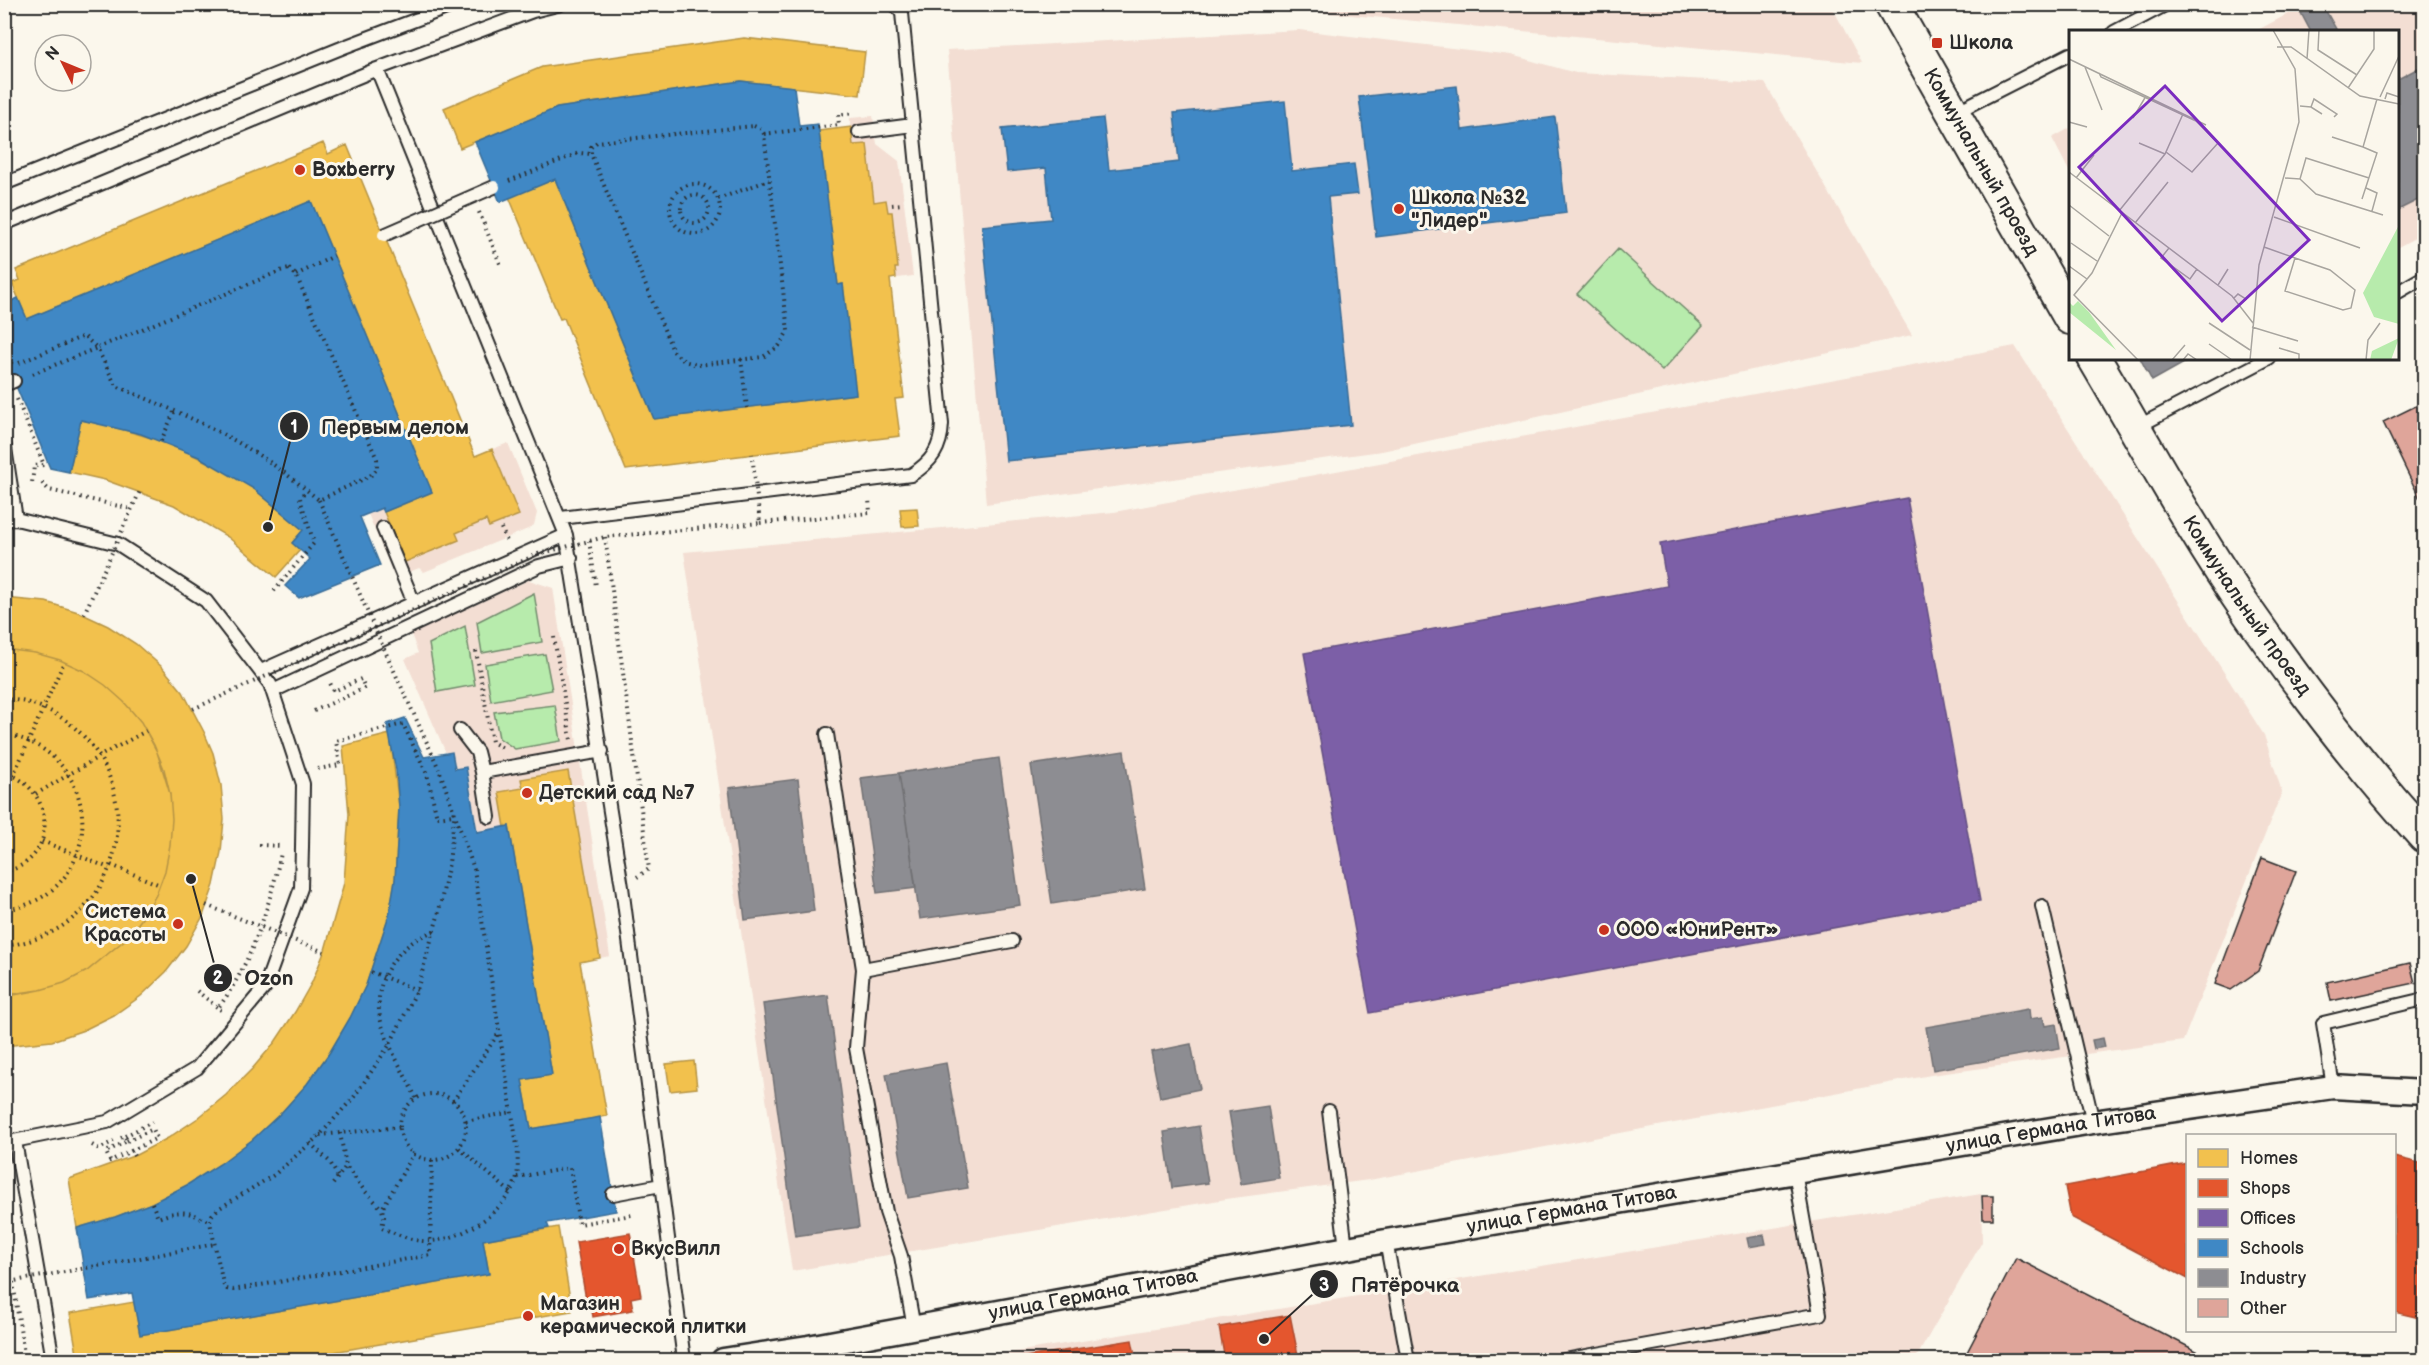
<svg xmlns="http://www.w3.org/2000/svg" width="2429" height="1365" font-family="'Balsamiq Sans',sans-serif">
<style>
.built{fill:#f3ded3}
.green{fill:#b7ebac;stroke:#718b6c;stroke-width:1.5}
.homes{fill:#f2c14e;stroke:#b69444;stroke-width:1.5}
.shops{fill:#e4572e;stroke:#ac4a2d;stroke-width:1.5}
.offices{fill:#7b5ea7;stroke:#634f82;stroke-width:1.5}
.schools{fill:#3f88c5;stroke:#396c97;stroke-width:1.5}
.industry{fill:#8d8d92;stroke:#707073;stroke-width:1.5}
.building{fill:#dfa59a;stroke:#2b2b2b;stroke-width:1.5}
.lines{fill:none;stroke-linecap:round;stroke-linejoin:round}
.lane-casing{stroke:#2b2b2b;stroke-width:16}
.street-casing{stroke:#2b2b2b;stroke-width:27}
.secondary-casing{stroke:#2b2b2b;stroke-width:36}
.path{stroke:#2b2b2b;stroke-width:4;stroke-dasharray:1.5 4.5;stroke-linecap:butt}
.lane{stroke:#fbf7ec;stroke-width:12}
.street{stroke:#fbf7ec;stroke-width:22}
.secondary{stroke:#fbf7ec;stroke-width:32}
.lane-bridge-casing{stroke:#2b2b2b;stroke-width:16;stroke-linecap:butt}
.path-bridge{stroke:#2b2b2b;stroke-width:4;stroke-dasharray:1.5 4.5;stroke-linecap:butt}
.lane-bridge{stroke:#fbf7ec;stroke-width:12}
.poi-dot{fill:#c8321e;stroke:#fbf7ec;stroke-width:2}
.labels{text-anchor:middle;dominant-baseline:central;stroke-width:6;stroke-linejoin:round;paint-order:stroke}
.poi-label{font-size:20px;font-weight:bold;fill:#2b2b2b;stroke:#fbf7ec;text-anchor:start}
.street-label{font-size:20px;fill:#2b2b2b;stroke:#fbf7ec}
.inset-road{fill:none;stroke:#a8a59f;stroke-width:1.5}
.view{fill:#7b2cbf;fill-opacity:0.15;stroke:#7b2cbf;stroke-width:3}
.inset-edge{fill:none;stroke:#2b2b2b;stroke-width:3}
.leader{fill:none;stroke:#2b2b2b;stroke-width:2}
.callout-dot{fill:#2b2b2b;stroke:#fbf7ec;stroke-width:2}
.mark-label{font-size:18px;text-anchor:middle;font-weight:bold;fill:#fff}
.callout-label{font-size:21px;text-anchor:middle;font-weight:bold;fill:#2b2b2b;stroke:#fbf7ec;stroke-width:6;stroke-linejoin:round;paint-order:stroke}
</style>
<rect width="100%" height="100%" fill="#fbf7ec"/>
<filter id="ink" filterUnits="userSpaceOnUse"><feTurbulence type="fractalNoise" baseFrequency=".0167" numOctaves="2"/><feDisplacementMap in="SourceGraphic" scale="12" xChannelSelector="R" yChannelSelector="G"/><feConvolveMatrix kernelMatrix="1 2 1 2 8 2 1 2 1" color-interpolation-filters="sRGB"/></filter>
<g filter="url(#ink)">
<path class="built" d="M1245 5H1831L1862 63Z
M2305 5H2424V233L2398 247V32H2254Z
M1299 30 1511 55 1576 73 1765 83 1912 335 1382 451 986 504 947 50Z
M873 116 877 144 899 161 913 276 883 280 853 145 821 150 819 131 850 127V118Z
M2070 128V173L2052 138Z
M2015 346 2264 735 2282 792 2183 1041 1931 1075 1369 1180 1226 1199 792 1271 684 552 1114 512Z
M508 443 537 513 534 525 528 529 424 572 419 568 395 578 368 514 382 508 434 542 499 514 475 456Z
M529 580 553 588 610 956 580 962 555 818 477 832 466 767 455 769 452 752 446 753 405 659 418 653 411 634Z
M1981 1194 1982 1242 1915 1360H966Z"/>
<path class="green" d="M1618 249 1703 326 1662 371 1577 294Z
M534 593 542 642 482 653 477 622Z
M465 626 475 685 437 692 429 644Z
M545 654 552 690 491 701 485 664Z
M555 705 561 741 515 749 499 738 494 712Z"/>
<path class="homes" d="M744 38 865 52 860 95 741 81 557 108 460 148 444 108 542 67Z
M851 127 853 145 867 144 874 202 886 200 888 212H892L898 268H895L896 278 890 279 904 398 895 399 900 436 626 470 564 318 560 319 509 197 555 179 654 419 856 394 843 284 838 285 819 131Z
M323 143 328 154 347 145 475 456 492 449 519 515 489 527 486 520 456 533 459 540 405 562 384 512 432 492 311 201 27 319 12 283 20 280 16 270Z
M747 231 750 253 719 258 715 236Z
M294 343 302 364 272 376 264 354Z
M81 420 111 426 171 444 227 472 254 489 303 530 292 543 300 550 276 577 228 537 174 505 105 480 69 472Z
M917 508 919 526 902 527 900 509Z
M4 598 46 602 78 612 108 626 136 644 162 667 183 692 204 732 213 753 221 785 224 819 221 852 214 885 203 916 186 946 166 972 141 996 114 1015 84 1030 52 1041 4 1046V995L40 990 64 983 87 971 127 938 143 917 156 895 165 871 170 845 172 819 170 794 164 769 154 745 141 722 124 702 105 685 84 671 60 660 35 653 4 649Z
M4 649 35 653 60 660 84 671 105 685 124 702 141 722 157 752 170 794 172 819 170 845 165 871 156 895 143 917 127 938 87 971 64 983 40 990 14 995H4Z
M390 734 399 807 395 880 389 915 366 985 350 1018 330 1052 307 1084 281 1113 252 1140 220 1164 187 1185 152 1203 115 1217 77 1228 69 1179 136 1155 168 1138 198 1118 226 1095 252 1069 275 1042 295 1012 312 982 325 950 344 883 349 814 343 746Z
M568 771 600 958 580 962 607 1116 531 1129 522 1080 552 1075 509 826 505 827 499 792 523 788 521 779Z
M694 1061 697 1088 670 1091 666 1064Z
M558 1227 572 1311 287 1360H78L70 1313 134 1302 140 1335 489 1274 483 1240Z"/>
<path class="shops" d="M2394 1157 2424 1164V1319L2394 1312Z
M2188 1163V1279L2071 1217 2065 1186Z
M630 1233 641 1296 631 1298 633 1310 593 1317 591 1305H587L576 1242Z
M1290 1315 1299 1360H1225L1219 1327Z
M1132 1340 1136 1360H1006Z"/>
<path class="offices" d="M1907 498 1980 901 1370 1013 1304 653 1667 586 1660 544Z"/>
<path class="schools" d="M741 81 794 87 799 126 818 124 838 285 843 284 856 394 654 419 555 179 500 202 475 142 557 108Z
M1457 86 1462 130 1555 117 1566 213 1376 237 1359 97Z
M1285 101 1292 171 1354 164 1358 194 1328 197 1351 425 1006 461 982 226 1051 219 1046 168 1007 172 1002 129 1103 118 1109 170 1179 162 1174 113Z
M311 201 432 492 384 512 382 508 360 517 380 565 299 598 285 586 310 559 292 543 303 530 254 489 199 457 141 434 81 420 69 472 50 468 4 357V304L18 298 27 319Z
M405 718 424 757 452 752 455 769 466 767 477 832 509 826 552 1075 522 1080 531 1129 600 1117 616 1211 547 1223 549 1228 483 1240 489 1274 140 1335 132 1293 89 1300 77 1228 115 1217 152 1203 187 1185 220 1164 252 1140 281 1113 307 1084 330 1052 350 1018 366 985 389 915 395 880 399 807 396 770 387 724Z"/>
<path class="industry" d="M2316 4H2322L2336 29 2331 32H2311L2301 13Z
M2424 65V197L2398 210V79Z
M2140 358H2193L2152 381Z
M1124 751 1145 889 1052 904 1031 765Z
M999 758 1020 905 920 919 899 773Z
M899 773 916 888 877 893 861 778Z
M798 779 814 911 745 920 729 788Z
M828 995 859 1227 795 1236 763 1004Z
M2029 1009 2030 1019 2043 1017 2045 1026 2056 1024 2060 1048 1933 1070 1926 1027Z
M2103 1038 2105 1047 2094 1049 2092 1040Z
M1191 1044 1200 1089 1160 1097 1151 1052Z
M946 1063 968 1188 908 1198 886 1074Z
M1268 1106 1279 1178 1241 1184 1229 1112Z
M1199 1126 1208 1183 1172 1188 1164 1132Z
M1764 1235 1766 1244 1749 1247 1747 1238Z"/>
<path class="building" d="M2424 402V507L2383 422Z
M2262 858 2296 871 2258 971 2231 990 2215 984Z
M2410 963 2415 983 2331 1001 2327 982Z
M1982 1196H1993V1219H1983Z
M2016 1258 2214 1360H1963Z"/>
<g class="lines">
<g class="lane-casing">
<path id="lane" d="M2114 32 2167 4
M377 69 566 535 622 887 684 1360
M1954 113 2070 54
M859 132 913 125
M4 184 344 47 457 4
M4 224 377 69 533 11 561 4
M2398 292 2424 277
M4 385 14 381
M2135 428 2269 358
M4 442 16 519
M561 518 911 475C932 462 941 448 942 424L902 13 895 4
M4 520 16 519 118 544 206 601 270 684 303 784 302 847 301 888 265 987 197 1068 107 1122 4 1143
M383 528 414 603
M261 671 566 535
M273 691 539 566 571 558
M460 730 477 752 482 772 602 751
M827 734 863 969 856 1048 886 1212 901 1256 914 1328
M482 772 489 817
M2042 906 2093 1122
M863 969 1012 941
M2333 1087 2323 1023 2424 999
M1329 1111 1346 1248
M15 1141 53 1360
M613 1194 661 1185
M1386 1241 1408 1360
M1564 1360 1820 1314 1795 1172"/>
</g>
<g class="street-casing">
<g id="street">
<path id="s1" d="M723 1360 808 1347 1386 1241 2093 1122 2333 1087 2424 1092"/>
</g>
</g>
<g class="secondary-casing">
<g id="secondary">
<path id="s2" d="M1891 4 2070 318"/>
<path id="s3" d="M2094 358C2145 444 2193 533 2250 615 2304 692 2361 767 2424 836"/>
</g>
</g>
<path class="path" d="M754 126 761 129 764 134 788 331 779 346 763 357 698 365 684 361 673 351 591 154V147L597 142Z
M764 134 839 125 838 115 854 113
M509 181 579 153 591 154
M670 209a25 25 0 1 1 50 0a25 25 0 1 1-50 0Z
M681 209a14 14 0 1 1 28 0a14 14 0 1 1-28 0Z
M718 199 769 180
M892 205 903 204
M479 212 501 266
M289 269 296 275 377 459V469L370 476 319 500C305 489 292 478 278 468 229 433 172 409 116 386L97 348 280 271Z
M296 275 334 256
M4 346 12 365
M741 359 747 408
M19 363 84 336 97 348 30 375
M17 399 44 465 34 466 32 483
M161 441 175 410
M42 483 49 490 132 509
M760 523 870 513 869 499
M501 528 507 541
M605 537 649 869 637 877
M589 541 596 586
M274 591 314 543 301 502 300 498 306 490
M554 637 571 740
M476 651 492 742 505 749
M4 699C30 700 56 711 75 728 136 781 131 879 64 925 46 937 26 943 4 946
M314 711 365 688 361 679 334 691 330 683
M4 734C110 753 107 897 4 910
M318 769 340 765 336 741 403 724 427 774 437 817 453 815
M4 772C56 788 60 860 4 872
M13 776 64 662
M36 794 100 756 146 731
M42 841 109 868
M259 845 283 846
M111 865 160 885
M371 972 417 990
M197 991 218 1008
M221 1010 218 1008C251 965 270 905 281 853
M400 1127a33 33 0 1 1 66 0a33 33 0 1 1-66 0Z
M416 1098C406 1076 392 1054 384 1031 367 987 393 946 434 931
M453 1101 498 1034
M466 1121 512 1112
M340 1133 346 1166 364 1190 382 1209
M320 1135 400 1127
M125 1136 152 1122
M121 1138 125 1136 127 1141 106 1152 110 1161 131 1151
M127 1141 153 1129 157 1138 131 1151 134 1156
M310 1143 330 1162 338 1177
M92 1145 99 1149 114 1141
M459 1148 510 1192
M414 1153 382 1209 384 1217 382 1228C397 1234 416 1243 432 1241 465 1238 504 1212 516 1180 519 1172 517 1161 518 1152L474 869 439 769
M432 1160 430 1255 233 1290 227 1289 223 1284 210 1222 212 1215 218 1209 274 1175 320 1135 354 1097 390 1044 417 990 438 916 449 863 455 809
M517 1177 570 1168 579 1224 632 1215
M333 1184 346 1166
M152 1203 158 1218C181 1209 188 1211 210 1222
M146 1257 215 1244
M13 1282 25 1360"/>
<use href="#lane" class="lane"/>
<use href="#street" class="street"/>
<use href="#secondary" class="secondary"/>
<g class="lane-bridge-casing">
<path id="lane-bridge" d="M384 235 494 187"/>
</g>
<path class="path-bridge" d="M319 500 374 627 439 769
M84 614 140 491
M193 709 538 554 605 537 760 523 752 454
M206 905 324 952
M4 1283 146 1257"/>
<use href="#lane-bridge" class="lane-bridge"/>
</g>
</g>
<g class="poi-dot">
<rect x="1931" y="37" width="12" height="12" rx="3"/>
<circle cx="300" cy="170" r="6"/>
<circle cx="1399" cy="209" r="6"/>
<circle cx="527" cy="793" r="6"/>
<circle cx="178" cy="924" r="6"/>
<circle cx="1604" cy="930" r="6"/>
<circle cx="619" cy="1249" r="6"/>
<circle cx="528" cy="1316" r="6"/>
</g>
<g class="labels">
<g class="poi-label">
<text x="1949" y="43">Школа</text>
<text x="312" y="170">Boxberry</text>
<text x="1411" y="198">Школа №32<tspan x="1411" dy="23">"Лидер"</tspan></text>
<text x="539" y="793">Детский сад №7</text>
<text x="166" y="912" text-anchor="end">Система<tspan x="166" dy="23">Красоты</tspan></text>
<text x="1616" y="930">ООО «ЮниРент»</text>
<text x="631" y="1249">ВкусВилл</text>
<text x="540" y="1304">Магазин<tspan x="540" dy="23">керамической плитки</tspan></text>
</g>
<g class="street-label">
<text stroke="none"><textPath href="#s2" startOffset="182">Коммунальный проезд</textPath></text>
<text stroke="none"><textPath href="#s3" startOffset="291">Коммунальный проезд</textPath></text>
<text stroke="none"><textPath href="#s1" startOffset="1348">улица Германа Титова</textPath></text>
<text stroke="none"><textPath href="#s1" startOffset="862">улица Германа Титова</textPath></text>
<text stroke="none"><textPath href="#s1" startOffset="376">улица Германа Титова</textPath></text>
</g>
</g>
<g transform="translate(2069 30)">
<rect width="330" height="330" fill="#fbf7ec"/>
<path d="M330 195V294L305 287 294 263ZM9 271 20 282 47 320 0 282V272L4 276ZM330 308 322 330H301L303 321Z" fill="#b7ebac"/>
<path class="inset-road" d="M250 0 249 20 288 45M208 17H222L291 66 330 74M0 29 137 95M238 29 240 0M16 37 33 80M30 43 32 47 127 91 149 113 123 142 97 122M279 58 305 19V0M311 67 330 26M316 69 318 63 330 67M231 76 242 77 253 84M242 77 245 69 268 84 265 87M64 88 77 66M0 92 18 97M263 107 294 117M70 113 96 124M0 142 163 266 184 293M7 148 25 125M216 148 231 149 237 128 300 148M231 149 247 164 314 185M297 158 308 163 303 181M293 169 308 123 294 117 308 69M0 175 40 206M50 181 96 124 114 84M53 183 23 243 5 265 69 330M205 187 291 218M66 193 99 152M2 213 28 231M195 217 226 228 261 240 286 260 282 278 274 280 216 261 226 228M100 218 92 228 121 249 128 239M0 236 18 249M149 255 159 239M165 268 169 264 177 269 170 275M140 293 181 320M183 297 229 311M140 314 163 330M210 318 230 324V330M103 330 116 315M114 330 119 324 128 330M181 330 190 235 230 92 226 39 204 0M297 330 299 310 311 293"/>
<path class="view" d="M96 56 240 210 153 291 10 137Z"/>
<rect width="330" height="330" class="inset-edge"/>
</g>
<path class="leader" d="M268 527L294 426M191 879L218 978M1264 1339L1324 1284"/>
<g class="callout-dot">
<circle cx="268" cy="527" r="6"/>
<circle cx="191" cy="879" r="6"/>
<circle cx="1264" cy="1339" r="6"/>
<circle cx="294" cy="426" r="15"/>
<circle cx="218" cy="978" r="15"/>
<circle cx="1324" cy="1284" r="15"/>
</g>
<g class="mark-label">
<text x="294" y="433">1</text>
<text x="218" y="984">2</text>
<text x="1324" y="1291">3</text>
</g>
<g class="callout-label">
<text x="395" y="434">Первым делом</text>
<text x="269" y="985">Ozon</text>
<text x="1405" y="1292">Пятёрочка</text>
</g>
<rect width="2429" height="1365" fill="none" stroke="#fbf7ec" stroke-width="24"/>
<rect x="12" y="12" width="2405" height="1341" fill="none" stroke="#2b2b2b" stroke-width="2" filter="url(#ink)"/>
<rect x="2186" y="1134" width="210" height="198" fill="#fbf7ec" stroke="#a8a59f" stroke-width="1.5"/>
<rect x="2198" y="1149" width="30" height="18" fill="#f2c14e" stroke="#a8a59f" stroke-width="1.5"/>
<text x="2240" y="1164" font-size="18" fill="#2b2b2b">Homes</text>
<rect x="2198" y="1179" width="30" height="18" fill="#e4572e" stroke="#a8a59f" stroke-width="1.5"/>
<text x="2240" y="1194" font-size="18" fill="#2b2b2b">Shops</text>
<rect x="2198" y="1209" width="30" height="18" fill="#7b5ea7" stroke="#a8a59f" stroke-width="1.5"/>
<text x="2240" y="1224" font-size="18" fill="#2b2b2b">Offices</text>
<rect x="2198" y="1239" width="30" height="18" fill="#3f88c5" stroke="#a8a59f" stroke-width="1.5"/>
<text x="2240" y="1254" font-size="18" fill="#2b2b2b">Schools</text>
<rect x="2198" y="1269" width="30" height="18" fill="#8d8d92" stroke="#a8a59f" stroke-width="1.5"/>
<text x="2240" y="1284" font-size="18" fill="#2b2b2b">Industry</text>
<rect x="2198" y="1299" width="30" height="18" fill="#dfa59a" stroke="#a8a59f" stroke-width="1.5"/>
<text x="2240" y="1314" font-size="18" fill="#2b2b2b">Other</text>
<g transform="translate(63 63) rotate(313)"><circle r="28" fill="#fbf7ec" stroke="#a8a59f" stroke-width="1.5"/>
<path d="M0-4.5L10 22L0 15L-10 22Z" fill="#c8321e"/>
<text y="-9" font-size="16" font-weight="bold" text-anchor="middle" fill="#2b2b2b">N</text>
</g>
</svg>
